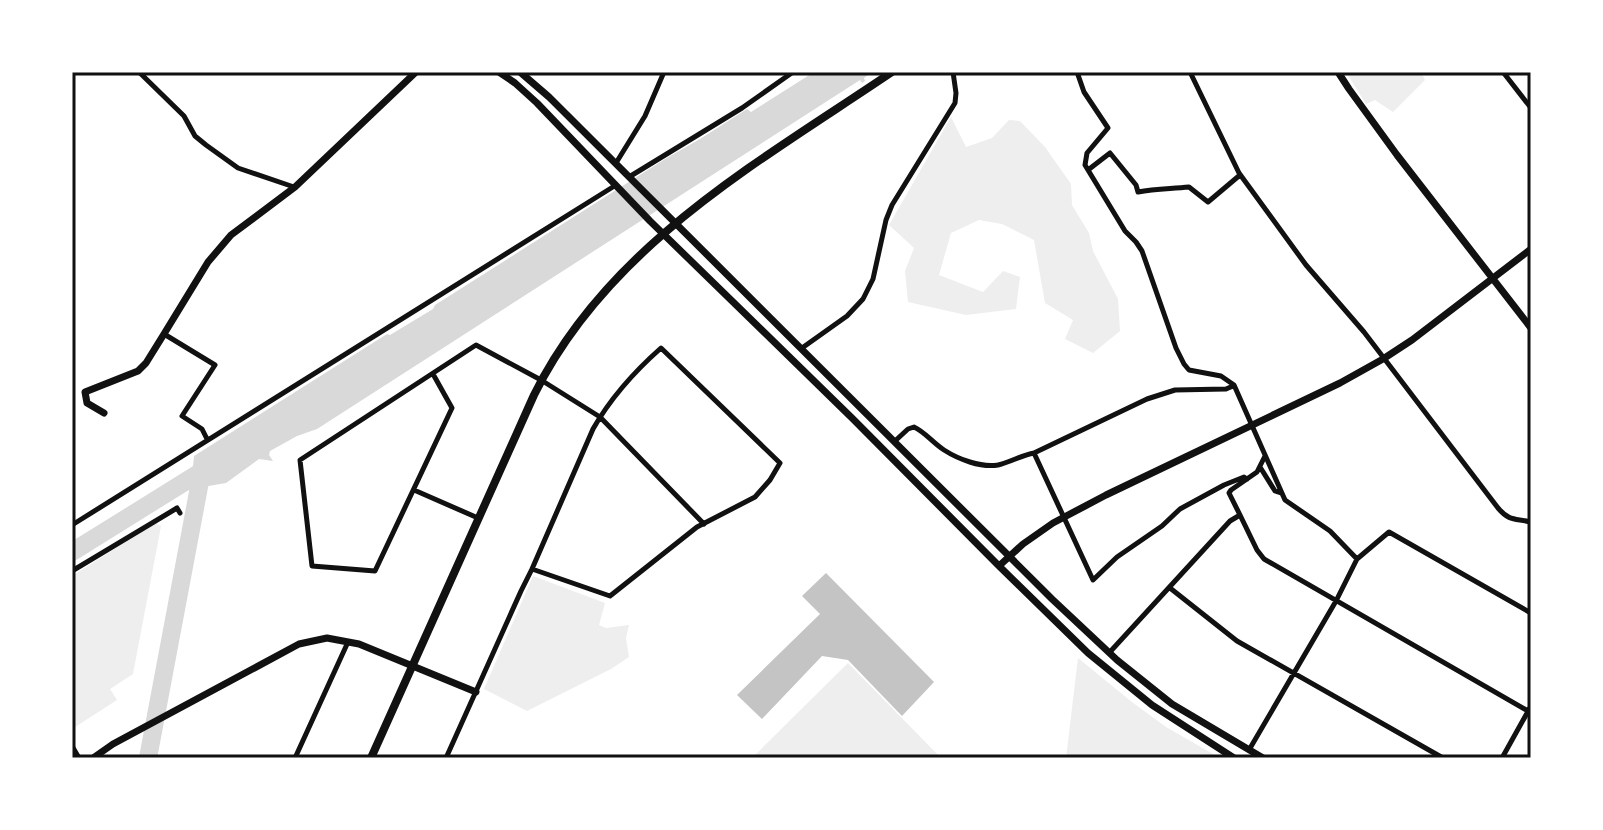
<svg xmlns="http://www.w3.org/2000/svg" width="1603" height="830" font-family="'Alegreya Sans',sans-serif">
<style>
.green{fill:#eee}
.water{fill:#d9d9d9}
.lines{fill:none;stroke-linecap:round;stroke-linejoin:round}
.river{stroke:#d9d9d9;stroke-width:18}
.building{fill:#c4c4c4}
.minor{stroke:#111;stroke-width:5}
.tertiary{stroke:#111;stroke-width:7}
.secondary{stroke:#111;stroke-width:8}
.neatline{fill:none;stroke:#111;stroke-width:3}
</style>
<rect width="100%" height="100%" fill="#fff"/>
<path class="green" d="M1346 72H1421L1425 80 1393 112 1375 100 1366 104Z
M951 117 966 147 992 138 1009 120 1020 121 1045 147 1071 184 1072 205 1089 233 1093 251 1118 299 1120 331 1093 353 1065 339 1073 320 1045 303 1034 240 1002 224 979 220 951 233 939 275 983 292 1003 271 1020 277 1016 309 966 315 908 302 905 271 914 248 889 225Z
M156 523 161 526 133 674 110 689 117 700 72 729V576Z
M533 576 605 603 599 625 606 628 629 625 626 638 629 657 611 669 527 711 484 689Z
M1078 658 1132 702 1166 727 1220 758H1066Z
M848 663 941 758H752Z"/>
<path class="water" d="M814 72H872L864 78 865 81 862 83 860 80 317 429 297 436 270 451 269 455 273 461 259 459 226 483 191 489 194 456 387 334 390 335 433 309 435 305 665 159 700 139 747 109 751 112Z"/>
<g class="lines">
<path class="river" d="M72 552 212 465
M148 758 202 471"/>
</g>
<path class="building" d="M826 573 934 682 902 716 848 660 822 656 762 719 737 695 820 614 802 596Z"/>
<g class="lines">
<path class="minor" d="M139 72 184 116 195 136 206 145 238 168 294 187
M1077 72 1084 92 1108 128 1087 153 1085 165 1125 231 1136 242 1142 251 1176 348 1184 364 1189 370 1221 376 1234 385 1285 500 1330 531 1357 559
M1190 72 1239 173 1306 265 1364 332 1498 508C1510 522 1515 518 1531 522
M1503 72 1531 108
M616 163 645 116 664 72
M1088 170 1110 153 1136 185 1138 192C1156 188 1171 189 1189 187L1208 202 1240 175
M629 177 742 108 793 72
M164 334 215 365 182 416 202 429 207 439
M802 348 847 316 863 299 873 279 886 220 892 205 955 103 956 93 953 72
M433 374 452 408 375 571 312 566 300 460 476 345 541 380 600 417 704 524
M895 441 908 429 914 427C925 432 933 443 944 450 958 459 981 468 998 465 1011 462 1022 455 1034 453L1147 399 1175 390 1226 389 1233 386
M1034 453 1093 580 1117 557 1162 526 1180 509 1224 485 1244 477 1247 479
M1260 467 1275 491 1281 493
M414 490 478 518
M1240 515 1229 493 1231 490 1257 472 1265 456
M72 525 616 185
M72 571 177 508 180 513
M1170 588 1237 641 1443 758
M1109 653 1230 521 1240 515 1257 550 1264 559 1528 711
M72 746 79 758
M1249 750 1336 601 1357 559 1389 532 1531 613
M295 758 348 642
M446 758 521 591 532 569 593 429C610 399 635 371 661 348L780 463 770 480 755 497 697 527 610 596 532 569
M1502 758 1531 706"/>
<path class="tertiary" d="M499 72 515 83 537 103 650 221 852 418 999 566 1088 653 1152 705 1234 758
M520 72 549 97 1052 599 1117 660 1172 704 1263 758
M1338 72 1349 89 1397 155 1531 328
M104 413 87 403 85 392 138 371 146 363 164 334 208 262 231 235 295 187 416 72
M999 566 1023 544 1053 523 1106 495 1340 383 1383 359 1412 340 1531 249
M93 758 113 744 299 644 327 638 359 644 476 692"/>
<path class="secondary" d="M371 758 534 395C608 245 759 162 892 72"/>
</g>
<rect width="1603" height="830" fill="none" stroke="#ffffff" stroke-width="148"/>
<rect x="74" y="74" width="1455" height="682" class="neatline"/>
</svg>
